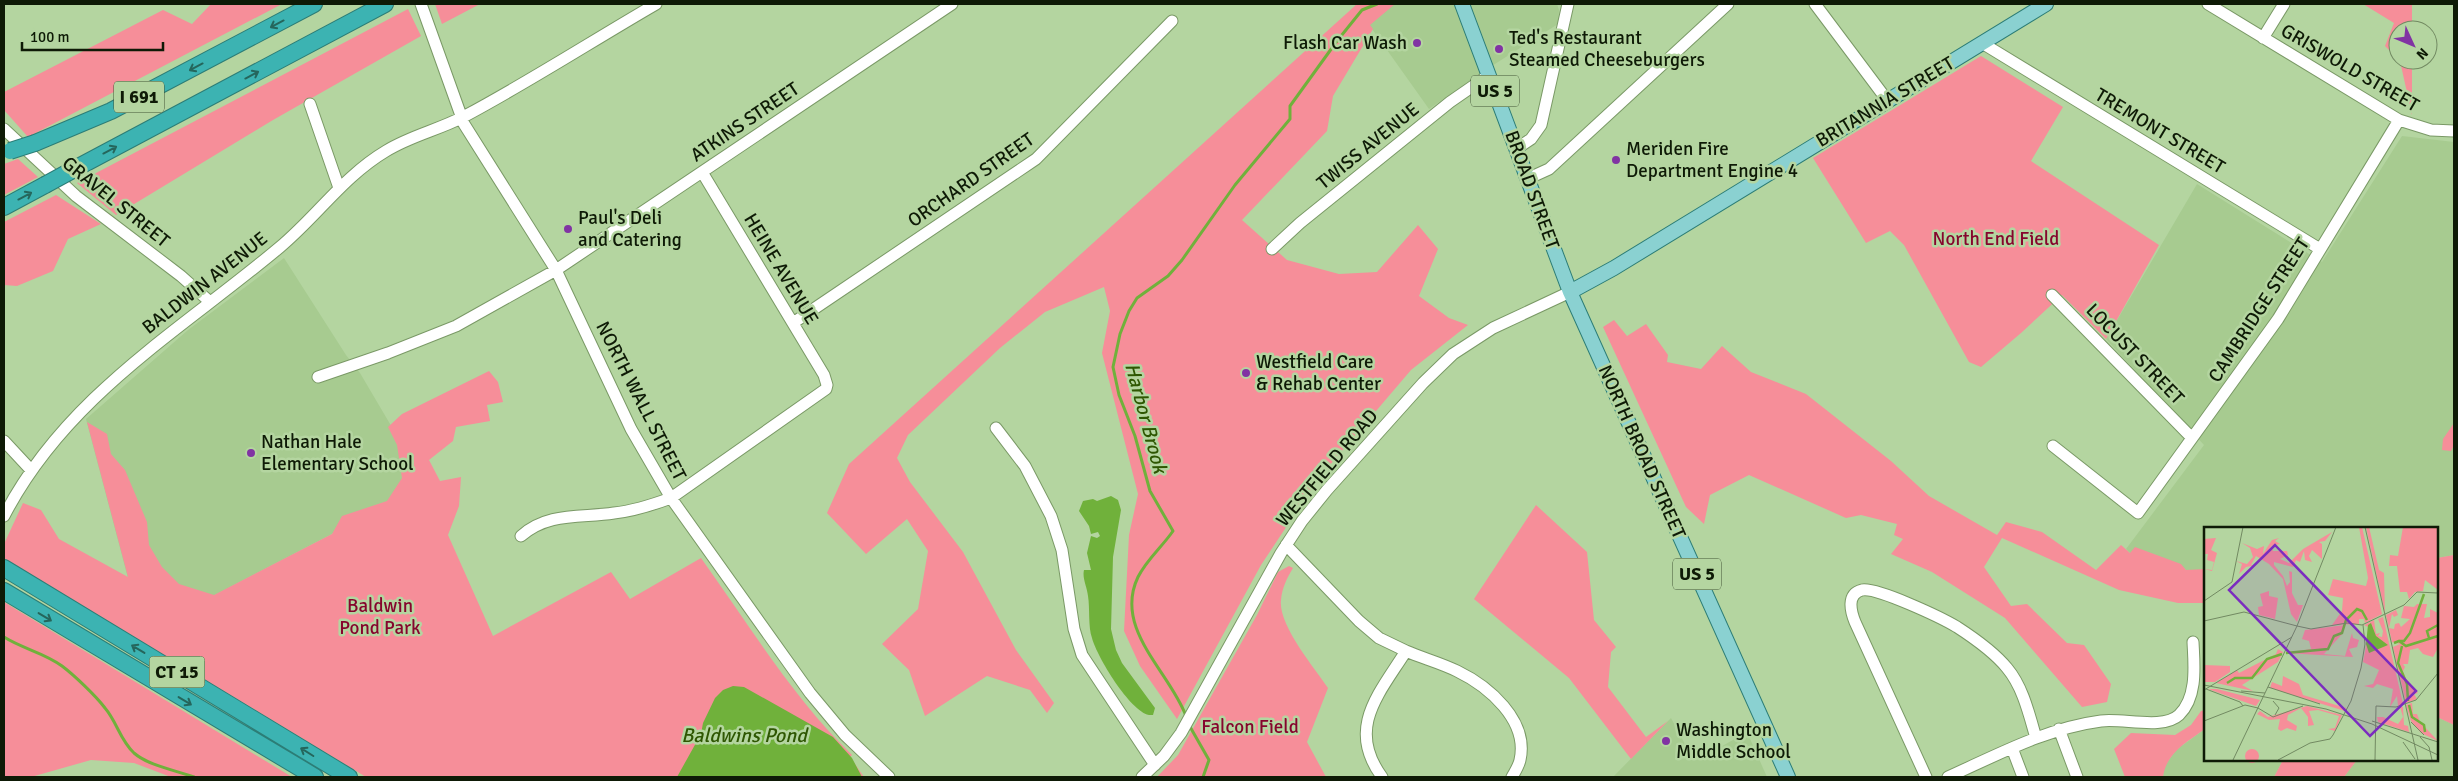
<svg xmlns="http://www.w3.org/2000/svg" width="2458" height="781" font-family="Signika,sans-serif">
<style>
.built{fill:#a7cb90}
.green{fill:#f68e99}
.water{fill:#70b13b}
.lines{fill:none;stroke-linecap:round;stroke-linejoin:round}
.stream{stroke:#70b13b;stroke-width:3}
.minor-casing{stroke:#7a9966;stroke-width:13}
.major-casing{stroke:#2c7d76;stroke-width:16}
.highway-casing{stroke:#2c7d76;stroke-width:18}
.minor{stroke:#fff;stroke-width:11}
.major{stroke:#8ad1d1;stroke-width:14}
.highway{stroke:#3cb3b2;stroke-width:16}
.highway-bridge-casing{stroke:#2c7d76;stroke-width:18;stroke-linecap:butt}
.highway-bridge{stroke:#3cb3b2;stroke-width:16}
.oneway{stroke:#25665c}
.poi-dot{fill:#8133a3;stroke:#b4d5a0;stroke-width:2}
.labels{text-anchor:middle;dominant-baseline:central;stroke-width:5;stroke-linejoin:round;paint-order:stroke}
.shield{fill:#b4d5a0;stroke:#405234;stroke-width:1}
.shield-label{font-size:18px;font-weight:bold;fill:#0e1a06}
.poi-label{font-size:19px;fill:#0e1a06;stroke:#b4d5a0;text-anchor:start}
.street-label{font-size:19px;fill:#0e1a06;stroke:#b4d5a0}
.park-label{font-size:19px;fill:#86052d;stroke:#b4d5a0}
.water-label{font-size:20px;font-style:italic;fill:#2e5702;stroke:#b4d5a0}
.inset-river{fill:none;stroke:#70b13b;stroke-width:2.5}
.inset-road{fill:none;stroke:#728a62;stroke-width:1}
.view{fill:#7b2cbf;fill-opacity:0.15;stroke:#7b2cbf;stroke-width:2.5}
.inset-edge{fill:none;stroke:#0e1a06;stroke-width:2.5}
</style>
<rect width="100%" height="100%" fill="#b4d5a0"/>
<path class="built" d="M1357 4H1557L1559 10 1558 24 1476 76 1429 109 1355 5Z
M2402 136 2454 142V555L2437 558V528H2206L2205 569 2203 570H2186L2130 553 2126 549 2204 445 2106 339 2197 184 2322 262Z
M284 258 346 355 360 373 426 485 184 611 128 578 86 419 188 330Z
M2437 717 2454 725V777H2344L2357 760H2437Z
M1671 718 1692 757 1717 749 1747 732 1767 777H1613Z
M2205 729 2206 760H2283L2274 777H2163L2164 767 2176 750Z"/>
<path class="green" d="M211 4H282L28 137 4 110V92L163 10 192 24Z
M435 4H480L442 24Z
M1357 4H1395L1370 25 1373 29 1333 96 1327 131 1242 220 1287 260 1339 274 1377 272 1418 225 1438 249 1419 296 1449 318 1468 325 1411 370 1318 479 1261 565 1177 719 1140 666 1124 631 1129 535 1138 494 1102 353 1110 311 1104 287 1045 312 1000 348 908 435 897 458 910 482 963 552 1016 650 1054 703 1047 713 1030 690 987 676 925 716 909 670 882 644 918 609 928 551 907 519 866 554 827 513 849 464Z
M2363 4H2412V30H2398V59L2385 46 2394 23Z
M408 9 421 36 273 120 116 215 77 183Z
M1981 56 2063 107 2031 161 2159 245 2106 339 2062 295 2021 333 1981 367 1969 362 1904 245 1890 231 1866 243 1813 158Z
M2399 60H2412V115L2400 61Z
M18 159 38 177 4 195V164Z
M56 195 101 224 68 239 53 271 17 286 4 285V222Z
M1614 320 1627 336 1646 324 1668 355 1667 362 1701 369 1722 346 1751 372 1806 394 1891 461 1929 496 1997 535 2006 522 2042 532 2096 570 2121 545 2130 553 2135 547 2181 564 2186 570 2205 569V603H2178L2119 590 2002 538 1984 567 2011 606 2027 604 2067 643 2084 645 2111 684 2107 702 2082 707 2005 618 1932 572 1891 554 1903 539 1894 535 1897 524 1861 515 1846 518 1749 475 1710 495 1704 524 1686 507 1603 327Z
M489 371 498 382 503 402 487 405 490 421 456 427 453 441 429 460 440 481 461 477 459 506 448 535 493 636 611 572 630 599 701 558C749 625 793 698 852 755L850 757 864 777H366L4 558V544L23 503 41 510 59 539 128 577 87 422 107 434 111 454 125 470 147 522 149 545 162 567 179 584 214 595 332 534 342 516 387 501 402 478 397 445 388 427 402 414Z
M2454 423V445L2451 451 2442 450 2443 439Z
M1536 505 1587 552 1594 620 1616 647 1611 652 1608 687 1646 737 1668 721 1631 759 1569 678 1474 599Z
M2454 555V725L2437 717V558Z
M1289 566 1293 568C1287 578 1282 588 1281 600 1278 625 1314 667 1328 688L1307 742 1326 777H1157L1178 755 1257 615 1278 572Z
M4 602 292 777H171L134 763 91 760 31 777H4Z
M2205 710V729C2187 742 2166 753 2163 777H2125L2114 749 2131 733 2175 735 2191 725 2201 711Z
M2283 760H2357L2344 777H2274Z"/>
<path class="water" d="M1111 496 1118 500 1121 510 1113 557 1111 629 1116 650 1122 663 1155 708 1153 715H1149C1130 711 1097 657 1092 638 1088 627 1090 608 1088 596 1087 587 1082 578 1084 570H1091L1087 553 1091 536 1097 538 1100 536 1098 532 1091 534 1089 526 1079 511 1083 501 1093 499 1097 501Z
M733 686 744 687 833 737 852 758 862 777H677L701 734 703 723 715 698 723 690Z"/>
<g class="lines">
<path class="stream" d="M4 637C23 649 45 653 62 666 74 675 96 696 105 708 117 722 120 740 134 753 149 766 175 770 194 777
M1186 716C1170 672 1113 629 1138 577 1147 559 1162 547 1173 531L1150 491 1135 436 1119 395 1113 367 1120 334 1129 311 1137 298 1168 276 1182 260 1235 185 1290 119V106L1337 41 1362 10 1377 4
M1189 725 1209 760 1203 777"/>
<g class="minor-casing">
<path id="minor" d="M421 4 464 124 556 270 631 429 671 498 810 693 845 735 889 777
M1815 4 1887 100
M2208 4 2399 120 2431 130 2454 131
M2263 38 2284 4
M1982 43 2320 249
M310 104 339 188
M4 129 76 196 181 276 209 301
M1516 149 1531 139 1541 125 1568 4
M1527 179 1549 169 1728 4
M1272 249 1300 223 1450 102 1489 75
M2052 295 2192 438
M793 323 1036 159 1172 21
M318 377 388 353 456 326 556 270 952 4
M996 428 1025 466 1051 516 1062 550 1074 629 1082 655 1155 765
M4 441 31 470
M2053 446 2138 513 2278 319 2399 120
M4 516C66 396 180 331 280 247 317 216 344 176 386 151 410 136 438 130 463 117 529 82 592 41 656 4
M521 536C548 512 581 518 614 513 634 511 652 505 671 498L826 389 827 385 824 375 702 172
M1286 545 1359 621 1379 638 1406 651
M2059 729 2077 777
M2012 748 2023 777
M1142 777 1164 756 1181 733 1281 553 1302 521 1327 490 1423 383 1453 354 1493 328 1570 292
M1382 777C1346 728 1379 694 1406 651 1422 658 1441 663 1457 671 1488 686 1529 720 1520 760 1519 765 1515 772 1512 777
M1926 777 1855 622C1851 612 1846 594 1862 590 1877 587 1942 618 1957 627 1974 638 1994 652 2007 668 2023 687 2029 714 2036 738
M1948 777C1997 755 2047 728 2101 721 2123 718 2163 730 2179 715 2198 697 2194 664 2193 642"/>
</g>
<g class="major-casing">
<path id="major" d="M1462 4 1570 292 1788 777
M1570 292 1614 268 2046 4"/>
</g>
<g class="highway-casing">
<path id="highway" d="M35 143 111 111 314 4
M67 173 385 4
M4 207 45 185
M4 568 349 777
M4 591 315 777"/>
</g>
<use href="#minor" class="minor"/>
<use href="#major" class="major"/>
<use href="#highway" class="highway"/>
<g class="highway-bridge-casing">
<path id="highway-bridge" d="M10 151 35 143
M45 185 67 173"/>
</g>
<use href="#highway-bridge" class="highway-bridge"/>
</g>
<defs><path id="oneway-shaft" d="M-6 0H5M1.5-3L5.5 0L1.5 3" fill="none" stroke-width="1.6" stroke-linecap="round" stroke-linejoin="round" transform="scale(1.25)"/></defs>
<g class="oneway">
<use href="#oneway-shaft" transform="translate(277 24) rotate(152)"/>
<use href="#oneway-shaft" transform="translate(196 67) rotate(152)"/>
<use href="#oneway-shaft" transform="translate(252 75) rotate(-28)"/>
<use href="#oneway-shaft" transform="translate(110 150) rotate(-28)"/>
<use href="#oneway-shaft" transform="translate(25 196) rotate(-28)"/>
<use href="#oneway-shaft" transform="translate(45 617) rotate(31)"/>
<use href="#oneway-shaft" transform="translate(138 649) rotate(-149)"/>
<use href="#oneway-shaft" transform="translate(185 701) rotate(31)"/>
<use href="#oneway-shaft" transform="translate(307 752) rotate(-148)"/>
</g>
<g class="poi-dot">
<circle cx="1417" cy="43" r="5"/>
<circle cx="1499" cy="49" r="5"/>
<circle cx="1616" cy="160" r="5"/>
<circle cx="568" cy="229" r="5"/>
<circle cx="1246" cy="373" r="5"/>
<circle cx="251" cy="453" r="5"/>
<circle cx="1666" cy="741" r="5"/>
</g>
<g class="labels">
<g class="shield">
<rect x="1471" y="75.5" width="48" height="31" rx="4"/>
<rect x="114" y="81.5" width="50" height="31" rx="4"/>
<rect x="1673" y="558.5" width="48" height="31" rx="4"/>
<rect x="149.5" y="656.5" width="55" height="31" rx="4"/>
</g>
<g class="shield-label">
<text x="1495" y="91">US 5</text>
<text x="139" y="97">I 691</text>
<text x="1697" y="574">US 5</text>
<text x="177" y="672">CT 15</text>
</g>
<g class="poi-label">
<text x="1509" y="38">Ted's Restaurant<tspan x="1509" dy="22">Steamed Cheeseburgers</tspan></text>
<text x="1407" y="43" text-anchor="end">Flash Car Wash</text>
<text x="1626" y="149">Meriden Fire<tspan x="1626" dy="22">Department Engine 4</tspan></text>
<text x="578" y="218">Paul's Deli<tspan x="578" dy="22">and Catering</tspan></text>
<text x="1256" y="362">Westfield Care<tspan x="1256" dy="22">&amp; Rehab Center</tspan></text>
<text x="261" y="442">Nathan Hale<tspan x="261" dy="22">Elementary School</tspan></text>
<text x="1676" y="730">Washington<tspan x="1676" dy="22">Middle School</tspan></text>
</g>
<g class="street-label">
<text transform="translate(2350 68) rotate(30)">GRISWOLD STREET</text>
<text transform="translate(1885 102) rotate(-31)">BRITANNIA STREET</text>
<text transform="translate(745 122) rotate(-34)">ATKINS STREET</text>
<text transform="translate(2160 131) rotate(31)">TREMONT STREET</text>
<text transform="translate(1368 146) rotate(-39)">TWISS AVENUE</text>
<text transform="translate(971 180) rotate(-35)">ORCHARD STREET</text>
<text transform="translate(1532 190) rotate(70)">BROAD STREET</text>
<text transform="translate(116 202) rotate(39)">GRAVEL STREET</text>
<text transform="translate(781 269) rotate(59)">HEINE AVENUE</text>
<text transform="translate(205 283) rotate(-38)">BALDWIN AVENUE</text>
<text transform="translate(2259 310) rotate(-57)">CAMBRIDGE STREET</text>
<text transform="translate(2135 354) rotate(46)">LOCUST STREET</text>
<text transform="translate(641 401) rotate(63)">NORTH WALL STREET</text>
<text transform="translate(1642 452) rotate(66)">NORTH BROAD STREET</text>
<text transform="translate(1327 468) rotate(-50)">WESTFIELD ROAD</text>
</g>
<g class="park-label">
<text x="1996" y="239">North End Field</text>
<text x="380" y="606">Baldwin<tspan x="380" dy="22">Pond Park</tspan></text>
<text x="1250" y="727">Falcon Field</text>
</g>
<g class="water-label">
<text transform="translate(1146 418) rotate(75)">Harbor Brook</text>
<text x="744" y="735">Baldwins Pond</text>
</g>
</g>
<g transform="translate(2204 527)">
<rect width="234" height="234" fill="#b4d5a0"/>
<path d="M155 0H158L178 87 161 96 160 92H155V97L128 98 138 84 139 71 124 68 129 52 162 59 164 51ZM162 0H165L175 43 180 46 181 86ZM199 0H234V63L221 53 219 64 211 65 205 72 203 65H196L193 39H185L186 28 194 29ZM128 5 121 14 115 15 118 17V32L108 23 105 29 108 35 101 33 100 24 96 35 92 33 89 40 70 35V38L79 49 83 59 86 55 85 44 88 45V66L94 78H99L93 95 87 87 79 52 65 37 52 29 47 38H52L42 40 35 47 38 37 32 34 43 37 49 30 46 21 38 16 53 22 60 19 59 27 68 13 75 11 71 14 76 17 67 19 69 24H83L84 28 76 32 85 36 99 22ZM12 11 7 23 13 26 8 44 0 42 8 43 10 35 3 33 4 27H0V12ZM65 64V69L74 71 71 92 55 88 54 80 59 79 56 67ZM213 77H223L220 91 226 90V82L234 86V121L229 130 219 127 214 121 206 123 204 137H199L201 140 199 144 204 157 214 166 210 167 213 172 202 176 189 120 196 117 188 115 182 88 192 83 194 88 190 90 188 87 185 101 190 102 191 97 195 96 197 100 206 92 197 91 200 79 210 80ZM179 90 199 177 194 179 193 169 186 180 189 162 173 157 169 161 160 159 169 157 175 143 159 135 164 108V100L160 98 170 93 172 107 176 106 174 109 178 110 179 104 174 92ZM141 98 139 106 120 127 141 129 148 106 149 111 155 113 153 120 145 122 149 130 81 126 107 122 105 114 98 112 101 103ZM74 122 79 125 74 135 38 158 49 164 12 156 33 143 35 146 72 127ZM0 138 26 139V145L11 155H0ZM79 149 95 157 99 168 142 181 141 184 66 161 68 155 78 159ZM4 162H13L56 173 52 179ZM208 176 209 187H213L216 195 234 214 217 206 207 194 202 178ZM103 179 138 188 131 204 124 202 131 201 135 189 114 183 105 184 110 198 104 199V190L97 181 84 188 83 193 93 199 92 204 83 201 77 204 74 202 76 192 65 193 53 187 56 184 64 190ZM196 180H199L200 198 204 199 205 205 174 195 173 190H179L194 197 199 190ZM41 229a7 7 0 1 1 14 0a7 7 0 1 1-14 0Z" fill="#f68e99"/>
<path d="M167 96 172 109 184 118 165 126 162 117 164 98Z" fill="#70b13b"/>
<path class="inset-river" d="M225 111 223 104 234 98M195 114H200L206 106 220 67M190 116 195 114 202 119 234 109M198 119 194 136 203 157 204 174M82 126 124 122 130 109 138 106 142 93 153 82 158 84 163 93M23 156 31 151H48L63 132 78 127M205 178 208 190 220 198 221 205"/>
<path class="inset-road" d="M161 0 214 233M0 74 28 55 39 0M0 94 40 85 93 99M93 99 107 102 143 96 158 98 200 78 213 65 234 66M0 158 122 182 168 197 234 228M64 160 116 177M2 162 36 175 39 179M0 163 88 110M37 164 61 166M69 174 75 181 71 188M54 181 69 190 99 179M0 194 41 178 54 181M168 194 234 215M207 195 220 208M216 210 225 220 228 233M199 215 211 232M29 233 93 99 132 0M74 233 106 216 126 212 129 208 147 174 157 141 161 117 159 98M171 233 172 179 192 180 212 173 234 146"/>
<path class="view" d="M71 18 212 164 166 209 25 63Z"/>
<rect width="234" height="234" class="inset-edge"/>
</g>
<rect width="2458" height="781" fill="none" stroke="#0e1a06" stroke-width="10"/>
<g transform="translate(2413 45) rotate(134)"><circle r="24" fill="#b4d5a0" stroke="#728a62"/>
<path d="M0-4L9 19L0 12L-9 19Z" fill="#8133a3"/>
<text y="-8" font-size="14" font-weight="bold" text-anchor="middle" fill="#0e1a06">N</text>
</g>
<path d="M22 42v8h141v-8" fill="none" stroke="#0e1a06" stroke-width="2.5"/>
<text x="30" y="42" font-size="15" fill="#0e1a06" stroke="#b4d5a0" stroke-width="4" paint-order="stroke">100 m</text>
</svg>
